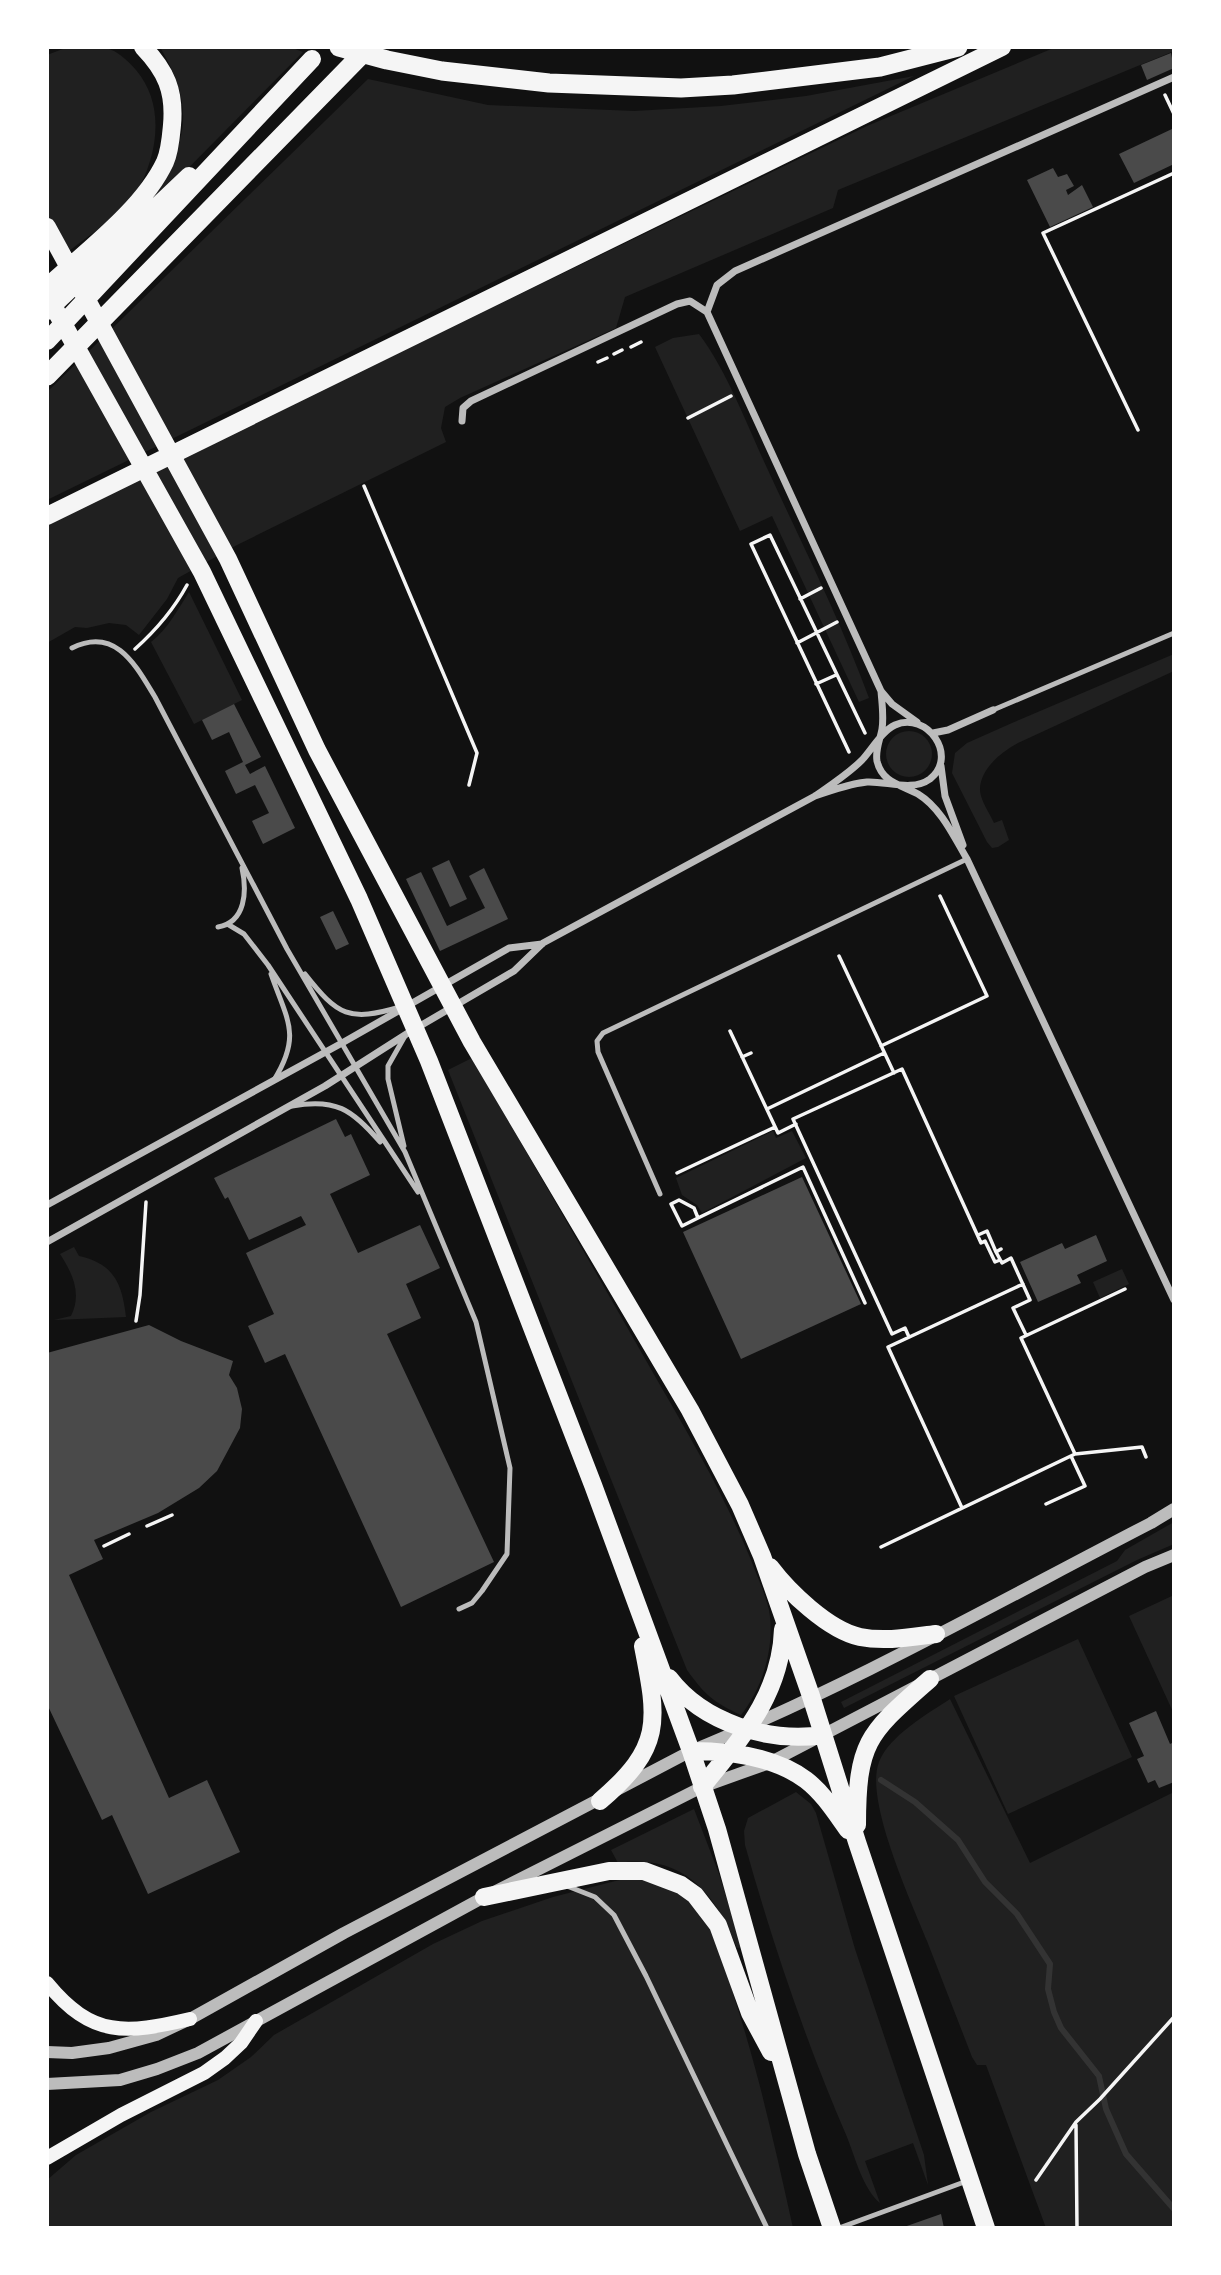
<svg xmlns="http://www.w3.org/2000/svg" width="1221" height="2275" font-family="Bitter,serif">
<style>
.green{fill:#202020}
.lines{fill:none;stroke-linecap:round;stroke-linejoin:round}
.stream{stroke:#333;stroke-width:6}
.building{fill:#4a4a4a}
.path{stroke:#f5f5f5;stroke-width:3.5}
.service{stroke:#bcbcbc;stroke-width:5}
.minor{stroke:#bcbcbc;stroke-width:7}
.tertiary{stroke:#bcbcbc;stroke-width:12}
.secondary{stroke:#f5f5f5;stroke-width:14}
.trunk{stroke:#f5f5f5;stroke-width:18}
.motorway{stroke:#f5f5f5;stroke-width:19}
</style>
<rect width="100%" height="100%" fill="#111"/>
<path class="green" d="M68 47C80 47 94 45 106 48 118 51 127 60 136 70 166 105 158 157 135 195 124 212 83 240 65 254L47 213V55Z
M160 47H290L303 52 143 214C181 149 202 119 160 47Z
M1056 47H1174V51L838 190 833 208 625 297 616 328 460 398 445 407 441 428 446 442 237 545 178 578 167 599 139 635 126 625 109 623 87 628 75 627 47 643V525L130 483 867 126Z
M914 76 47 500V392L368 79 488 105 634 111 721 106 806 96Z
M699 334C728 373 746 423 767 468 802 544 840 619 869 698L859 702 772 516 740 531 655 347 673 338Z
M189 592 242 700 194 724 151 642C168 629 178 609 189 592Z
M1174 654V671L1018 743C1001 752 979 770 980 791 981 801 990 814 994 823L1002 820 1009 840 998 847 992 848 987 842 952 773 955 753 967 743 1012 723Z
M886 754a23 23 0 1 1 46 0a23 23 0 1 1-46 0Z
M472 1058C535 1167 598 1276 660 1385 693 1442 726 1499 751 1560 757 1576 765 1593 769 1610 775 1645 764 1686 741 1715 713 1702 705 1695 687 1670L448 1070Z
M773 1131 776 1138 792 1131 806 1158 702 1213 697 1205 682 1195 676 1178Z
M74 1247 79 1256C114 1264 122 1283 126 1317L54 1320 71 1316C82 1294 73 1274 60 1254Z
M1122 1269 1129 1284 1100 1298 1093 1282Z
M1174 1522V1544L1137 1560 844 1708 841 1702 1117 1561 1125 1550Z
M1174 1595V1714L1129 1616Z
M1078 1639 1132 1757 1008 1814 954 1696Z
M950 1699 1030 1863 1174 1792V2228H1046L986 2065H977L972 2057C957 2018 942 1980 927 1941 912 1903 864 1800 879 1762 889 1736 927 1714 950 1699Z
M796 1792 811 1804 816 1813 855 1949 924 2155 928 2185 913 2143 865 2161 880 2203C863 2189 855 2157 847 2137 806 2042 773 1945 745 1845L744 1831 748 1818Z
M694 1809 719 1874 742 1947 737 1948C716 1894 683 1853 618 1863L611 1850Z
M635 1876C661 1884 691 1895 706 1919 721 1943 727 1973 735 2000 759 2074 776 2151 793 2228H47V2180L76 2155 151 2112 218 2080 251 2057 274 2035 433 1944 482 1921 553 1897Z"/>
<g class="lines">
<path class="stream" d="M881 1780 915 1802 958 1840 985 1882 1017 1914 1050 1964 1048 1989 1054 2012 1061 2028 1099 2076 1106 2109 1126 2154 1174 2209"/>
</g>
<path class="building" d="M1171 53 1174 68 1147 80 1141 65Z
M1172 129 1174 164 1134 183 1119 154Z
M1053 168 1058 177 1067 174 1074 186 1066 190 1068 195 1082 185 1093 207 1050 227 1027 180Z
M234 704 261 757 245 765 250 774 265 766 295 828 263 844 252 821 269 813 255 785 236 794 225 771 243 762 229 732 212 740 202 720Z
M449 860 467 899 450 907 432 868Z
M484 868 508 919 440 951 406 879 421 872 447 926 485 908 469 876Z
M333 911 349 944 336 950 320 917Z
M336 1119 345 1137 351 1134 370 1175 330 1194 358 1253 420 1225 440 1268 406 1284 421 1318 387 1334 494 1562 401 1607 285 1354 265 1363 248 1326 274 1314 246 1253 306 1225 301 1216 249 1240 228 1197 225 1199 214 1178Z
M802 1177 861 1304 741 1359 683 1232Z
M1096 1235 1107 1261 1077 1275 1081 1283 1038 1302 1020 1262 1062 1243 1065 1249Z
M149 1325 181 1341 233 1361 229 1375 237 1388 242 1409 240 1428 217 1471 199 1488 158 1513 94 1540 103 1559 69 1575 169 1798 207 1780 240 1852 148 1894 112 1815 102 1820 47 1704V1353Z
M1156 1711 1170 1744 1174 1742V1782L1159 1788 1155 1780 1148 1783 1137 1759 1144 1756 1129 1723Z
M941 2214 944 2228H904V2227Z"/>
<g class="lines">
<path class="path" d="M1165 95 1174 114
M631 347 641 342
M614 354 622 350
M598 362 607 358
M688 418 731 396
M1138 430 1043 233 1174 173
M364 486 477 753 469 785
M800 599 821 588
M797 643 837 622
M135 649C155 631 174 609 187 585
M816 684 836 675
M849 752 751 544 770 535 865 733
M839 956 894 1073
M730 1031 778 1133 796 1124
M881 1046 987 996 940 896
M742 1057 751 1053
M767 1109 884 1053
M677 1173 775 1127
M698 1218 694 1208 679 1200 671 1204 682 1226 698 1218 803 1167 865 1303
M978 1235 987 1231 996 1252
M1001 1249 996 1252 1002 1263 1011 1258 1030 1300 1013 1308 1026 1335
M136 1321 140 1295 146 1202
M909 1337 905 1328 892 1334 793 1119 902 1069 981 1243 985 1241 995 1262 1000 1260
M1075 1454 1021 1338 1125 1289
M1046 1504 1085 1486 1071 1456
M962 1508 888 1347 1023 1284
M147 1526 172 1515
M104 1546 129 1534
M881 1547 1075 1454 1142 1447 1146 1457
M1076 2125 1077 2228
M1036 2180 1076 2122 1100 2099 1174 2017"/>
<path class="service" d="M72 648C116 626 136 666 155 697L287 949 405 1152 476 1322 510 1468 507 1554 482 1591 472 1603 459 1609
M993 710 1174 633
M229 925 244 934 268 965 418 1192
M218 927C246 922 247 891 242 868
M271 974C287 1020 302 1035 274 1080
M305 974C338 1016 349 1022 400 1007
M292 1106C335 1098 352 1109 380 1142
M404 1146 388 1079V1066L405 1036
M660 1194 598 1052 597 1041 603 1033 967 859
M567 1886 595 1897 614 1915 646 1976 767 2228
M839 2228 967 2181"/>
<path class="minor" d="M462 421 463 408 471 401 677 304 690 301 707 312
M881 691C882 704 884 717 882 729 880 740 875 750 877 761 882 783 902 785 918 794 941 808 954 837 967 859L1174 1300
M917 722 892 704 881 691 707 312 717 285 735 271 1174 77
M933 733 948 730 993 710
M941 766 945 796 963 845
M47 1205 342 1043 509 948 542 944
M47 1242 325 1086 408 1033 514 971 543 943 815 796C831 785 848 774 862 760 872 749 882 731 895 725 927 711 959 756 930 779 912 792 887 781 867 782 849 784 832 790 815 796"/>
<path class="tertiary" d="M47 2052 72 2053 109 2048 156 2035 190 2019 344 1933 691 1751C848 1687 1000 1601 1151 1523L1174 1509
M47 2084 120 2080 157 2069 198 2053 484 1897 702 1787 769 1763 1145 1567 1174 1555"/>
<path class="secondary" d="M47 1983C92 2038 126 2034 190 2019
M47 2158 121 2115 204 2073 225 2058 241 2043 256 2021"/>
<path class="trunk" d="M47 227 228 559 317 750 472 1042 690 1410 740 1505 762 1556 811 1696 857 1842 986 2228
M47 287C85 252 143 209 165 162 170 151 171 136 172 125 175 91 166 71 143 47
M47 295 202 572 359 899 429 1061 593 1485 691 1751 717 1829 807 2154 832 2228
M47 311 189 176
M47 341 312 59
M47 516 1002 47
M770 1567C788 1591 828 1630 860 1637 885 1642 911 1637 936 1634
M669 1678C703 1723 769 1743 823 1735
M691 1751C729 1751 775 1757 806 1780 823 1793 835 1812 848 1830
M702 1787C741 1738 781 1695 783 1629
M600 1801C663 1747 658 1722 643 1646
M857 1825C857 1740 869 1733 930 1679
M484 1897 609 1871H644L681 1885 695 1895 718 1925 750 2013 771 2052"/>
<path class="motorway" d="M339 47 387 60 442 71 549 83 681 88 733 85 880 67 958 47
M47 376 369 47"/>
</g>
<rect width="1221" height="2275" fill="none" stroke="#ffffff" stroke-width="98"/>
</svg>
